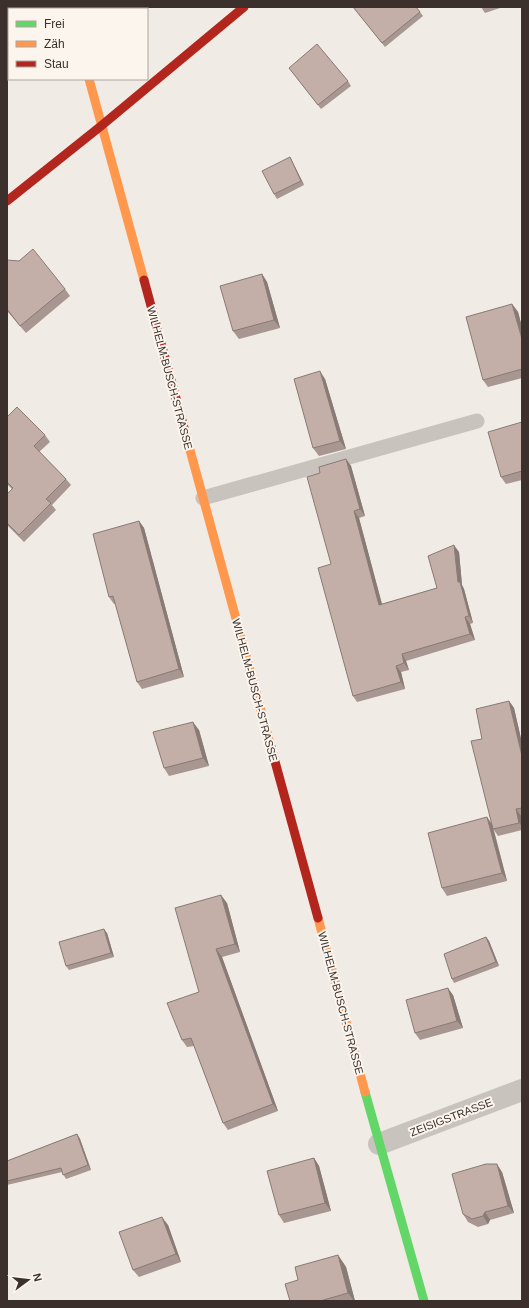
<svg xmlns="http://www.w3.org/2000/svg" width="529" height="1308" font-family="Helvetica,sans-serif">
<style>
.lines{fill:none;stroke-linecap:round;stroke-linejoin:round}
.lane{stroke:#c9c3be;stroke-width:15}
.street{stroke:#c9c3be;stroke-width:22}
.fast{stroke:#63d668;stroke-width:9}
.slow{stroke:#ff974d;stroke-width:9}
.jam{stroke:#b3261e;stroke-width:9}
.wall{fill:#a89690}
.shaded-wall{fill:#887a75}
.building{fill:#c3afa7;stroke:#887a75}
.labels{text-anchor:middle;dominant-baseline:central;stroke-width:4;stroke-linejoin:round;paint-order:stroke}
.street-label{font-size:11px;fill:#3b302b;stroke:#fbf5ee}
</style>
<rect width="100%" height="100%" fill="#f0ebe5"/>
<g class="lines">
<path class="lane" d="M203 498 477 421"/>
<path class="street" d="M69 7V9
M379 1144 522 1090"/>
<path class="fast" d="M365 1092 424 1301"/>
<path class="slow" d="M89 79 144 280
M184 428 271 747
M318 918 365 1092"/>
<path class="jam" d="M7 201 101 126 244 7
M144 280 184 428
M271 747 318 918"/>
</g>
<path class="wall" d="M353 7 420 12 423 16 385 47Z
M481 7H503L485 13Z
M289 68 348 81 351 86 321 109Z
M290 157 304 185 277 199 274 194Z
M7 260 65 289 70 296 26 333 7 311Z
M262 274 267 282 280 328 239 339 233 331Z
M512 304 518 312 522 327V378L488 387 483 380Z
M325 379 346 449 319 456 313 448Z
M7 417 45 435 50 442 39 452 66 479 71 485 52 505 56 510 24 542 7 525V494L12 489 7 484Z
M522 422V480L506 484 501 477Z
M346 459 351 466 365 516 359 518 382 604 437 588 459 552 462 585 464 589 473 623 470 624 475 640 406 661 409 670 401 672 405 689 357 702 353 696 331 564 320 473Z
M139 521 144 528 184 677 142 689 137 682 116 604H114L109 597Z
M509 701 514 708 522 743V816H521L522 819V830L498 836 494 830 507 881 447 896 442 888 487 817 492 824 482 739Z
M199 730 209 766 169 776 164 768Z
M227 903 240 952 222 957 278 1111 228 1130 223 1123 194 1046 187 1047 182 1040 199 992Z
M107 933 114 957 69 970 66 966Z
M486 937 489 941 499 966 454 983 452 979Z
M453 995 463 1028 420 1040 415 1033Z
M77 1134 80 1139 91 1170 66 1179 62 1172 7 1185V1161Z
M314 1158 319 1166 331 1211 284 1223 279 1215Z
M502 1172 514 1213 490 1220 488 1224 478 1227 468 1222 463 1214Z
M168 1225 181 1262 139 1277 133 1270Z
M338 1255 346 1267 355 1301H290L298 1280Z"/>
<path class="shaded-wall" d="M290 157 304 185 301 181Z
M262 274 267 282 280 328 274 320Z
M512 304 518 312 522 327V339Z
M320 371 325 379 346 449 340 441Z
M346 459 351 466 365 516 360 509Z
M354 511 359 518 384 612 379 605Z
M139 521 144 528 184 677 179 669Z
M454 545 459 552 462 585 464 589 473 623 469 616 458 582Z
M465 617 470 624 475 640 470 634Z
M402 654 406 661 409 670 404 663Z
M396 666 401 672 405 689 401 682Z
M509 701 514 708 522 743V756Z
M193 722 199 730 209 766 203 758Z
M516 809 521 816 522 826 519 823Z
M487 817 492 825 507 881 502 873Z
M221 895 227 903 240 952 235 944Z
M104 929 107 933 114 957 111 953Z
M486 937 489 941 499 966 496 962Z
M216 949 222 957 278 1111 273 1104Z
M448 988 453 995 463 1028 457 1021Z
M77 1134 80 1139 91 1170 88 1165Z
M314 1158 319 1166 331 1211 325 1203Z
M497 1164 502 1172 514 1213 508 1206Z
M485 1212 490 1220 488 1224 483 1216Z
M162 1217 168 1225 181 1262 176 1254Z
M338 1255 346 1267 355 1301H354L348 1293Z"/>
<path class="building" d="M353 7H416L420 12 382 43Z
M317 44 348 81 318 105 289 68Z
M290 157 301 181 274 194 262 171Z
M33 249 65 289 20 326 7 309V260L19 261Z
M262 274 274 320 233 331 220 286Z
M512 304 522 339V369L483 380 466 317Z
M320 371 340 441 313 448 294 379Z
M17 407 45 435 34 446 66 479 46 499 51 503 19 535 7 523V494L13 488 7 482V417Z
M522 422V471L501 477 488 432Z
M346 459 360 509 354 511 379 605 437 588 428 556 454 545 458 582H460L469 616 465 617 470 634 402 654 404 663 396 666 401 682 353 696 318 568 331 564 307 477 320 473 319 467Z
M139 521 179 669 137 682 113 596 109 597 93 534Z
M509 701 522 756V808L516 809 519 823 493 829 471 741 482 739 476 709Z
M193 722 203 758 164 768 153 732Z
M487 817 502 873 442 888 428 833Z
M221 895 235 944 216 949 273 1104 223 1123 191 1038 182 1040 167 1003 199 992 175 908Z
M104 929 111 953 66 966 59 942Z
M486 937 496 962 452 979 444 954Z
M448 988 457 1021 415 1033 406 1000Z
M77 1134 88 1165 63 1175 61 1168 7 1181V1161Z
M314 1158 325 1203 279 1215 267 1171Z
M486 1164H497L508 1206 485 1212 483 1216 472 1219 463 1214 452 1174Z
M162 1217 176 1254 133 1270 119 1232Z
M338 1255 348 1293 320 1301H290L285 1284 298 1280 295 1267Z"/>
<g class="labels">
<g class="street-label">
<text transform="translate(170 378) rotate(75)">WILHELM-BUSCH-STRASSE</text>
<text transform="translate(255 690) rotate(75)">WILHELM-BUSCH-STRASSE</text>
<text transform="translate(341 1003) rotate(75)">WILHELM-BUSCH-STRASSE</text>
<text transform="translate(451 1117) rotate(-21)">ZEISIGSTRASSE</text>
</g>
</g>
<rect width="529" height="1308" fill="none" stroke="#3b302b" stroke-width="16"/>
<rect x="8" y="8" width="140" height="72" fill="#fbf5ee" stroke="#aea6a0"/>
<rect x="16" y="21" width="20" height="6" fill="#63d668" stroke="#aea6a0"/>
<text x="44" y="28" font-size="12" fill="#3b302b">Frei</text>
<rect x="16" y="41" width="20" height="6" fill="#ff974d" stroke="#aea6a0"/>
<text x="44" y="48" font-size="12" fill="#3b302b">Zäh</text>
<rect x="16" y="61" width="20" height="6" fill="#b3261e" stroke="#aea6a0"/>
<text x="44" y="68" font-size="12" fill="#3b302b">Stau</text>
<g transform="translate(28 1280) rotate(75)" stroke="#fbf5ee" stroke-width="3" paint-order="stroke">
<path d="M0-3L7 15L0 10L-7 15Z" fill="#3b302b"/>
<text y="-6" font-size="11" font-weight="bold" text-anchor="middle" fill="#3b302b">N</text>
</g>
</svg>
